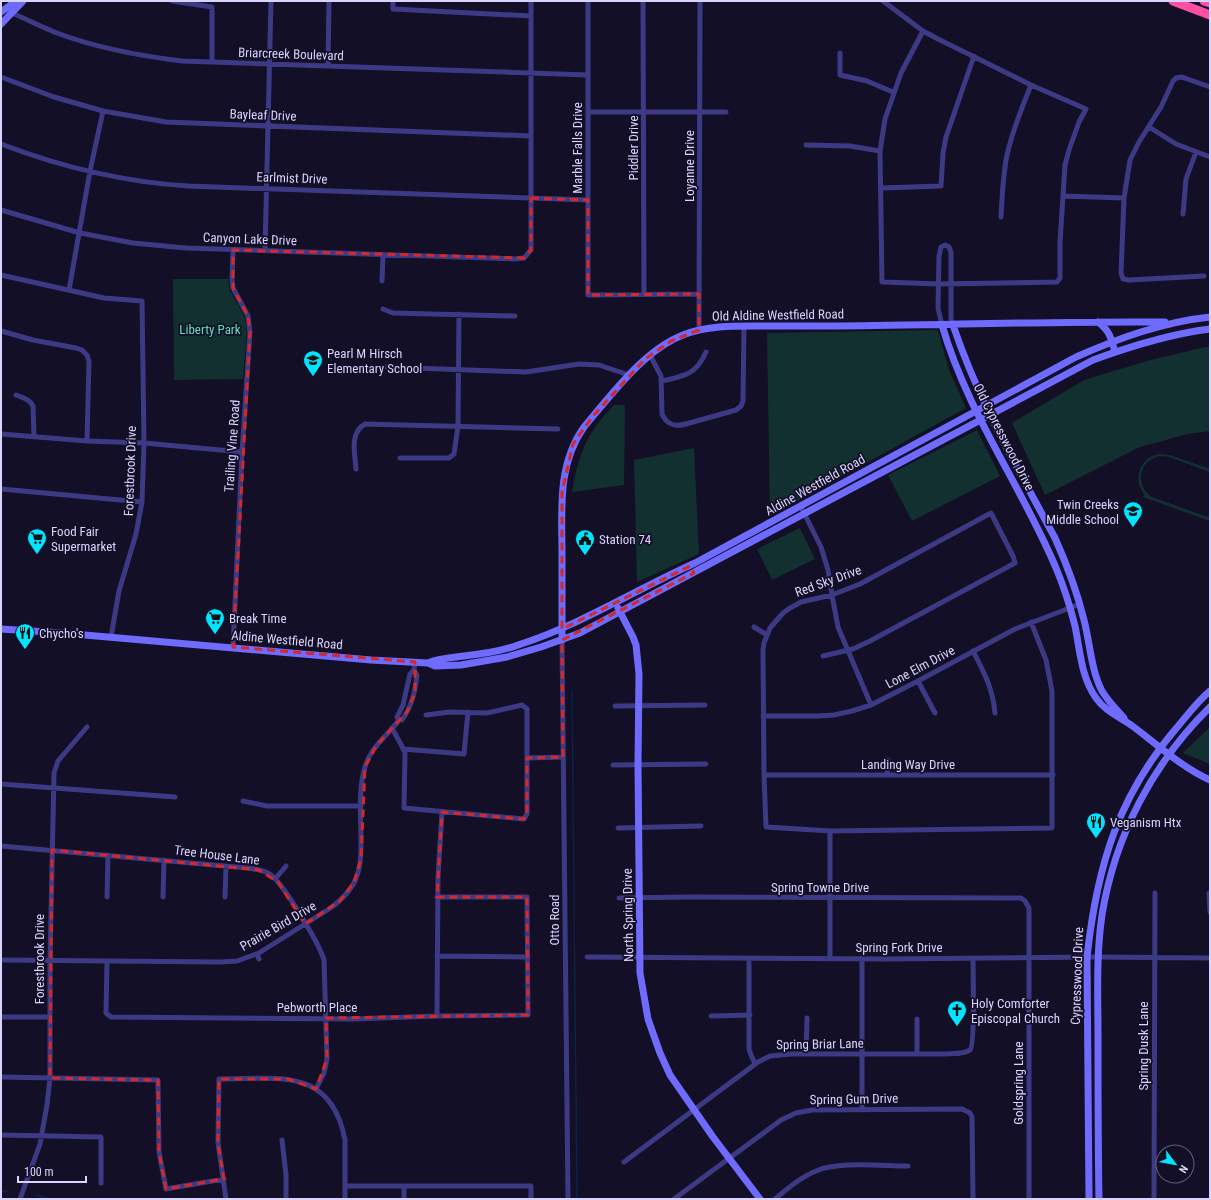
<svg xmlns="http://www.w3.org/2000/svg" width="1211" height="1200" font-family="'Roboto Condensed',sans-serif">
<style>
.green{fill:#12302f}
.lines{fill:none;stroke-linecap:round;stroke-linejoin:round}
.stream{stroke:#0c2248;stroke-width:1.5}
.street{stroke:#3d3a85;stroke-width:5}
.secondary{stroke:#6f6bff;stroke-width:7}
.highway{stroke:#ff4fa3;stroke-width:9}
.marked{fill:none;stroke:#d62828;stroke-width:3;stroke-dasharray:8 5;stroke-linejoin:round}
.labels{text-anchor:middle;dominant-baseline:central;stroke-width:3.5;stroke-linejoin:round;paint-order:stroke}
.street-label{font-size:13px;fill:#d9d4ff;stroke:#130f26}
.park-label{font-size:13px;fill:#5fe0c0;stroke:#130f26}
.poi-label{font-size:13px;fill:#d9d4ff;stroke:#130f26;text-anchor:start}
</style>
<rect width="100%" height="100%" fill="#130f26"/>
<path class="green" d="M173 279H228L230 291 240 308 245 319 247 330 243 379 174 380Z
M938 330 949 370 966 408 770 516 767 333Z
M1210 346V431L1188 434 1140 447 1045 495 1012 423 1084 380 1150 360Z
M614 405H625L624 485 572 492C579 453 586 434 614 405Z
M977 430 1000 476 912 521 888 475Z
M694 448 699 554 637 582 634 460Z
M1159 454 1170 455 1210 469V472L1169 457C1144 451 1130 482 1152 497L1210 518V521L1143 497 1144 494C1132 478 1140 458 1159 454Z
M800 528 815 559 772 580 757 549Z
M1210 727V764L1183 753Z"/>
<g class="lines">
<path class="stream" d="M572 692 577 1199
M1 1191H7
M36 1195 50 1199"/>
<path class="street" d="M172 1 212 7V62
M393 1V9L531 16
M588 1V295L699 294
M643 1 644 294
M883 1 923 31 938 39 1031 85 1086 109 1079 122 1069 150 1065 165 1060 242V278L1057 282 939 284 882 282 880 151 885 119 901 73 923 31
M9 12C25 18 41 27 57 33 97 48 140 56 182 61L588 75
M840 53V75L867 81 893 92
M328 66 329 1
M1 77 54 97 103 111 166 122 531 136
M588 112H726
M1149 127 1176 144 1210 157
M1 144C61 167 124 182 188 186L588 200
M806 145 850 146 880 151
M882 188 941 186 943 153 946 137 974 56
M1063 196 1124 198
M1 210 80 233 133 243 186 248 515 259 524 258 531 250V1
M1183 214 1186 179 1196 152
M1001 217C1002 197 1003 175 1007 155 1012 131 1022 108 1031 85
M265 250 271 1
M1 275 104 298 142 301 144 443 142 502 136 534 119 591 111 637
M1204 276 1129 280 1123 279 1121 273 1124 198 1130 160 1139 142 1161 107 1173 81 1176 78 1182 77 1210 87
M382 281 383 255
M69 290 90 171 103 111
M383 309 393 313 515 316
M942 325 938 308 939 256 941 247 945 245 949 247 951 252V319L953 325
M699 330 700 1
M1 331 33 340 76 348 82 350 87 355 89 361 87 441
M650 355 661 376 662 414C667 425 675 427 686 424L736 410 741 406 743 401 744 326
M386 367 526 372 579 364 599 365 629 375
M662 381C684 376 696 375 706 352
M16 395C23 398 30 399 33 406L34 437
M1 434 87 441 144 443 242 452
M400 458H449L454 454 458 426 459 314
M356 469C355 454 349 433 365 424L558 429
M1 489 142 502
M801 507 821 547 828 570 832 595 838 627 871 705
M754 627 767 635
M562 640 568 1199
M233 647 242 452 250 332 248 316 233 288 232 280 233 250
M973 651C984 672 993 689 995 713
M823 656 853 649 870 641 1015 563 1013 556 991 513 860 584 832 595 801 602 790 608 783 613 770 628 764 643 763 650 764 775 766 827 830 831 1052 828V691L1046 660 1031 622
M918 681 935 713
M615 706 705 705
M763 716H818L834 715 852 711 871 705 918 681 1015 629 1080 604
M399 720 397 717 403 705 410 674 414 670 415 662
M392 728 405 752 404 808 524 819 527 814V709L522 705 487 713 450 712 426 715
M403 749 464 754 468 712
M527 758 563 757
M613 765 706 764
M764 775H1053
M887 775 888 760
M1 784 175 797
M243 801 267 806H361
M618 828 701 826
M830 831V958
M1 846 247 868C256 869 264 870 271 875 284 885 319 943 324 960L327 1059 324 1073 316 1089
M275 879 286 866
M1209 893 1210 912
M107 897 108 855
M163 897 164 860
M225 897 226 866
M619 898 688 897 1021 898 1025 901 1029 908V1199
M257 954 259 959
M437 956 528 957
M587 957 886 959 1098 957 1210 958
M749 958V1049L751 1055 755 1064
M862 958V1110
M1 960 221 962 237 961 259 953 329 909C339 902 348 894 354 883 361 869 361 855 361 841 361 817 358 790 365 767 370 748 387 736 399 720H402C412 706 415 692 417 675L414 670
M107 962 106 1013 111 1017 353 1019 437 1016 528 1015 527 897H437
M437 1016 438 877 442 812
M711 1016 750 1015
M1 1017H50
M917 1019V1054
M806 1054 807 1018
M1 1077 158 1080 159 1152 166 1189 224 1179
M1 1135 101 1137V1183
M282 1140 286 1175V1199
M624 1162 758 1062 770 1056 792 1054H942C949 1053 964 1055 970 1050 975 1046 973 971 973 958
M345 1186H531V1199
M20 1199 40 1144 47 1105 50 1078V961L54 773 58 761 87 727
M226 1199 218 1143 219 1079C277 1079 331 1066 345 1140V1199
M404 1199V1186
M674 1199 781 1120 796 1113 812 1110 962 1109 970 1113 972 1117 973 1199
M775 1199C787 1189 801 1177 816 1171 838 1161 882 1166 908 1166
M1154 1199 1155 893"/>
<path class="secondary" d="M1 12 16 1
M1 24 23 1
M1098 322C1110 331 1111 338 1115 352
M942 325C967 412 1021 485 1056 568 1064 587 1070 606 1075 626 1080 650 1081 677 1096 698 1105 711 1118 716 1131 725 1157 744 1181 767 1210 780
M953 325C978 400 1018 469 1055 538 1067 565 1077 591 1084 620 1090 643 1091 670 1102 691 1108 701 1116 709 1124 718
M618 608 633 637 636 645 639 674 638 764 640 973 648 1019 660 1053 670 1075 713 1137 760 1199
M1 629 62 633 371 660 428 663 435 666 461 665 507 657 541 647 580 633 1093 360C1131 346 1170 334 1210 329
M562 640C562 612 562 583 562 554 562 510 557 465 584 427 611 395 644 350 683 335 708 325 737 326 763 326 788 326 813 326 838 326 947 325 1056 321 1165 322
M428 663C440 658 451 658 464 656 483 654 503 651 521 644 582 624 637 589 695 563L1076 357C1119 338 1163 322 1210 317
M1089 1199 1087 957C1097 866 1118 795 1179 725 1189 713 1198 701 1210 691
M1099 1199C1098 1145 1098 1090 1098 1036 1098 996 1096 955 1102 915 1115 835 1153 763 1210 707"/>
<path class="highway" d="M1173 1 1210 15
M1204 1 1210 3"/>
</g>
<path class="marked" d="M531 198 588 200V295L699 294V330L671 341 645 359 593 416 573 444 562 492V629L690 566 694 573 562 640 563 757 527 758V814L524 819 442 812 437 897H527L528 1015 326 1018 327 1059 316 1089 288 1079H219L218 1143 224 1179 166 1189 159 1152 158 1080 50 1078 52 850 259 870 278 882 305 924 340 901 354 882 361 859 365 767 376 746 407 712 415 693V662L233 647 250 332 248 316 233 288V250L524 258 531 250Z"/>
<defs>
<g id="school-pin" transform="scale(1)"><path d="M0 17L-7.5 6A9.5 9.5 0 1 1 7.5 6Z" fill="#00e5ff" stroke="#130f26"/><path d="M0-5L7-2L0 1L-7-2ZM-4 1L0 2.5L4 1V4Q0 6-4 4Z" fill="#111"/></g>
<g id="supermarket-pin" transform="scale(1)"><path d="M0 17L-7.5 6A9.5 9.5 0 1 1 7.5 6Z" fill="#00e5ff" stroke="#130f26"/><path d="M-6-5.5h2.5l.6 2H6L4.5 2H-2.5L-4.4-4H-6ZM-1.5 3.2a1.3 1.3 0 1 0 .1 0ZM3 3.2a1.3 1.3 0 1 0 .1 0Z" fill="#111"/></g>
<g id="civic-pin" transform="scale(1)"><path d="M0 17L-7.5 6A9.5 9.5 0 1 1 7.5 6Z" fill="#00e5ff" stroke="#130f26"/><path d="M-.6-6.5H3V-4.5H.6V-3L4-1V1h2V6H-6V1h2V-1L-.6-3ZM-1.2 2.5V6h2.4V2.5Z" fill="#111"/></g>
<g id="restaurant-pin" transform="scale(1)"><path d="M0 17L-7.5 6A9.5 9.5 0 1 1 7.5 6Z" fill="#00e5ff" stroke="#130f26"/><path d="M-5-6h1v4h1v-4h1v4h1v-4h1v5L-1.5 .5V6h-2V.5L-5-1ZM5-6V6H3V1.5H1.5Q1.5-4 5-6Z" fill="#111"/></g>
<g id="church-pin" transform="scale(1)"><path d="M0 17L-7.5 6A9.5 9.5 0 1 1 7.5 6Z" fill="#00e5ff" stroke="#130f26"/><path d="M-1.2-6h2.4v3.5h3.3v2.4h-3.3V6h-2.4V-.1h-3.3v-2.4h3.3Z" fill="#111"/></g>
</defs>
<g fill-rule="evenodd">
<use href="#school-pin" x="313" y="360"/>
<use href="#school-pin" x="1133" y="511"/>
<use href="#supermarket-pin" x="37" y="538"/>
<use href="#civic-pin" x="585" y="539"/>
<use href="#supermarket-pin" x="215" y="618"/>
<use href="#restaurant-pin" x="25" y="633"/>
<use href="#restaurant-pin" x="1096" y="822"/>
<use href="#church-pin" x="957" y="1010"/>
</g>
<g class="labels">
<g class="street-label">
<text transform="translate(291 54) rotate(2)">Briarcreek Boulevard</text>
<text transform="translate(263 115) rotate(2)">Bayleaf Drive</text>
<text transform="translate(577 148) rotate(-90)">Marble Falls Drive</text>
<text transform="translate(633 148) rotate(-90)">Piddler Drive</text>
<text transform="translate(689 166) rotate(-90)">Loyanne Drive</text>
<text transform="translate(292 178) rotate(2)">Earlmist Drive</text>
<text transform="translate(250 239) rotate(2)">Canyon Lake Drive</text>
<text transform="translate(778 315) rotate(-1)">Old Aldine Westfield Road</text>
<text transform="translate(1004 437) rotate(63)">Old Cypresswood Drive</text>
<text transform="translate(232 446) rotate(-86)">Trailing Vine Road</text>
<text transform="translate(130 471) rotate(-88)">Forestbrook Drive</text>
<text transform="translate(815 485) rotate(-29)">Aldine Westfield Road</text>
<text transform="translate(828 581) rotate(-20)">Red Sky Drive</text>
<text transform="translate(287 640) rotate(5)">Aldine Westfield Road</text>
<text transform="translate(920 667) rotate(-28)">Lone Elm Drive</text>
<text x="908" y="764">Landing Way Drive</text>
<text transform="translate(217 855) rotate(7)">Tree House Lane</text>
<text x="820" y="887">Spring Towne Drive</text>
<text transform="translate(628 915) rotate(-91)">North Spring Drive</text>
<text transform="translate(554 920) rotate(-90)">Otto Road</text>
<text transform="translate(278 926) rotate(-30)">Prairie Bird Drive</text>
<text x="899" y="947">Spring Fork Drive</text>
<text transform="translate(39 959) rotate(-90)">Forestbrook Drive</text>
<text transform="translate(1077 976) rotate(-88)">Cypresswood Drive</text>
<text x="317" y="1007">Pebworth Place</text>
<text transform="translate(820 1044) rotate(-1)">Spring Briar Lane</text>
<text transform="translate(1143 1046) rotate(-90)">Spring Dusk Lane</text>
<text transform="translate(1018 1083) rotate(-90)">Goldspring Lane</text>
<text transform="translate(854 1099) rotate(-1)">Spring Gum Drive</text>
</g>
<g class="park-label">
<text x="210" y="329">Liberty Park</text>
</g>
<g class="poi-label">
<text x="327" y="353">Pearl M Hirsch<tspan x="327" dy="15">Elementary School</tspan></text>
<text x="1119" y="504" text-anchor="end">Twin Creeks<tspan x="1119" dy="15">Middle School</tspan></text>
<text x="51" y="531">Food Fair<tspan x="51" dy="15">Supermarket</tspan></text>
<text x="599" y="539">Station 74</text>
<text x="229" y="618">Break Time</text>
<text x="39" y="633">Chycho's</text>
<text x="1110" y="822">Veganism Htx</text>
<text x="971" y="1003">Holy Comforter<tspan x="971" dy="15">Episcopal Church</tspan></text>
</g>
</g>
<rect width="1211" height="1200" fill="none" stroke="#d9d4ff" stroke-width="4"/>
<g transform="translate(1175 1164) rotate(122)"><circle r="19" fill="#130f26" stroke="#625e7d"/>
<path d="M0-3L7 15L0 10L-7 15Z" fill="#00e5ff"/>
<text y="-6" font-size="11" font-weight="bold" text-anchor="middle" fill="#d9d4ff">N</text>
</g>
<path d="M18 1176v6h68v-6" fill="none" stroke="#d9d4ff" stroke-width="2"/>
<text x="24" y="1176" font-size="12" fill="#d9d4ff" stroke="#130f26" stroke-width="3" paint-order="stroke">100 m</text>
</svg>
